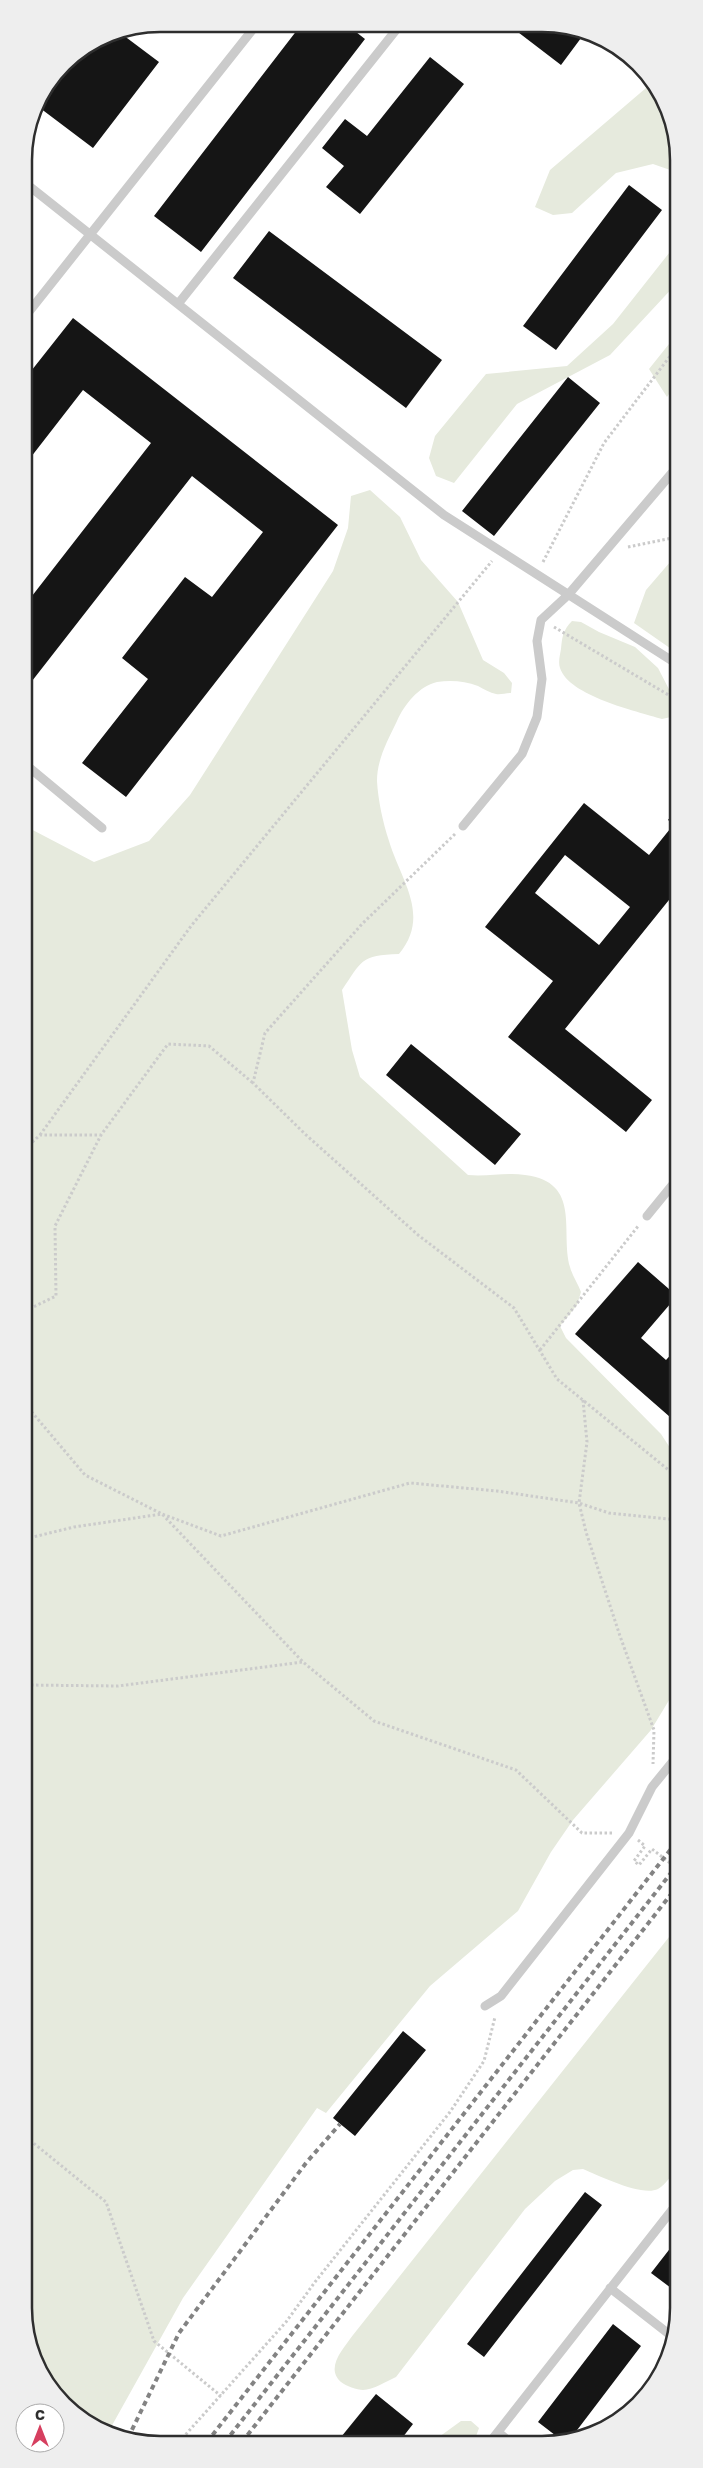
<svg xmlns="http://www.w3.org/2000/svg" width="703" height="2468" font-family="'Golos Text',sans-serif">
<style>
.green{fill:#e6eadd}
.building{fill:#151515;fill-rule:evenodd}
.lines{fill:none;stroke-linecap:round;stroke-linejoin:round}
.path{stroke:#cbcbcb;stroke-width:3;stroke-dasharray:2.5 2.5;stroke-linecap:butt}
.service{stroke:#cbcbcb;stroke-width:9}
.rail{stroke:#838383;stroke-width:4;stroke-dasharray:5 4;stroke-linecap:butt}
.rim{fill:none;stroke:#2e2e2e;stroke-width:2.5}
</style>
<rect width="100%" height="100%" fill="#fff"/>
<path class="green" d="M652 87 677 134V176L673 171 653 164 616 173 572 213 553 215 535 207 550 170 646 88Z
M677 243V283L610 355 517 404 454 483 436 476 429 458 435 436 486 374 567 366 613 324Z
M677 334V382L667 397 649 369Z
M370 490 400 517 421 560 458 602 483 660 504 673 512 683 511 693C506 693 500 695 496 694 490 693 484 689 478 686 465 681 451 680 437 682 419 686 404 705 397 721 388 740 377 759 377 781 378 800 383 823 389 841 401 881 431 915 399 954 360 955 362 961 342 990L352 1050 360 1077 468 1175C487 1177 507 1172 525 1175 582 1182 560 1232 570 1267 572 1275 578 1284 581 1292L577 1305 560 1326 566 1338 661 1434 678 1460V1607L670 1634 671 1673 674 1692 651 1730 573 1820 551 1852 518 1911 430 1986 326 2113 317 2108 183 2298 110 2429 63 2404 26 2334 25 826 94 862 149 841 190 795 333 571 348 528 351 496Z
M677 554V653L634 623 646 590Z
M572 621 581 622 599 632 635 647 658 668 673 697 671 717 662 719C636 711 569 696 560 668 558 662 560 655 561 649 562 637 563 630 572 621Z
M679 1931V2165C673 2172 666 2185 658 2189 642 2197 600 2176 583 2169L573 2170 555 2181 525 2209 396 2377C387 2381 373 2390 363 2390 357 2390 346 2386 341 2382 325 2368 343 2349 353 2335L669 1937Z
M461 2421H471L479 2428 474 2442H432Z"/>
<path class="building" d="M301 25H347L365 39 201 252 154 216Z
M510 26H570L584 34 561 65Z
M119 32 159 62 93 148 36 105 64 63 108 34Z
M430 57 464 84 360 214 326 187 344 166 322 148 345 119 367 136Z
M629 185 662 210 556 350 523 326Z
M269 231 442 360 406 408 233 278Z
M73 318 338 525 126 797 82 763 148 679 122 658 185 577 212 597 263 532 192 476 25 690V605L151 443 83 390 24 466V380Z
M568 377 600 403 494 536 462 511Z
M584 803 649 855 674 824 668 820 677 808V890L565 1029 652 1100 626 1132 508 1037 553 981 485 927ZM565 855 630 907 599 945 535 893Z
M411 1044 521 1134 495 1165 386 1075Z
M638 1262 677 1296 641 1338 666 1360 678 1347V1424L575 1334Z
M403 2031 426 2050 355 2136 333 2118Z
M585 2192 602 2205 484 2357 467 2344Z
M679 2237V2294L651 2273Z
M613 2324 641 2346 568 2442H564L538 2422Z
M376 2394 413 2424 399 2442H337Z"/>
<g class="lines">
<path class="path" d="M628 547 677 537
M543 562 604 443 677 347
M554 627 677 700
M455 834 362 924 265 1033 253 1083 305 1134 418 1235 514 1308 557 1379 671 1472 678 1491
M40 1135 191 926 492 561
M25 1149 40 1135H101L168 1044 209 1046 253 1083
M25 1311 56 1296 55 1226 101 1135
M540 1350 639 1225
M583 1400 587 1442 579 1503 586 1532 620 1636 654 1730 653 1764
M25 1404 85 1475 162 1514 303 1662 374 1721 516 1770 582 1833H612
M25 1539 74 1527 162 1514 221 1536 410 1483 497 1491 579 1503 609 1513 678 1520
M26 1685 118 1686 303 1662
M638 1840 645 1846 634 1861 639 1865 652 1849 679 1870
M26 2137 106 2202 154 2341 221 2396
M179 2442 286 2322 315 2282 450 2112 484 2061 495 2017"/>
<path class="service" d="M24 182 444 515 677 664
M178 304 400 25
M24 318 257 24
M25 764 102 828
M463 826 522 754 537 717 542 679 537 641 541 620 568 595 677 467
M647 1216 678 1178
M485 2006 501 1996 629 1833 652 1787 678 1755
M610 2288 674 2338
M498 2432 510 2442
M490 2442 679 2201"/>
<path class="rail" d="M128 2438 179 2333 306 2163 340 2124
M207 2442 678 1840
M225 2442 678 1864
M242 2442 679 1884"/>
</g>
<path d="M0 0H703V2468H0ZM160 32H542A128 128 0 0 1 670 160V2308A128 128 0 0 1 542 2436H160A128 128 0 0 1 32 2308V160A128 128 0 0 1 160 32Z" fill="#eee" fill-rule="evenodd"/>
<path class="rim" d="M160 32H542A128 128 0 0 1 670 160V2308A128 128 0 0 1 542 2436H160A128 128 0 0 1 32 2308V160A128 128 0 0 1 160 32Z"/>
<g transform="translate(40 2428)"><circle r="24" fill="#ffffff" stroke="#ababab"/>
<path d="M0-4L9 19L0 12L-9 19Z" fill="#d63f5f"/>
<text y="-8" font-size="14" font-weight="bold" text-anchor="middle" fill="#2e2e2e">С</text>
</g>
</svg>
